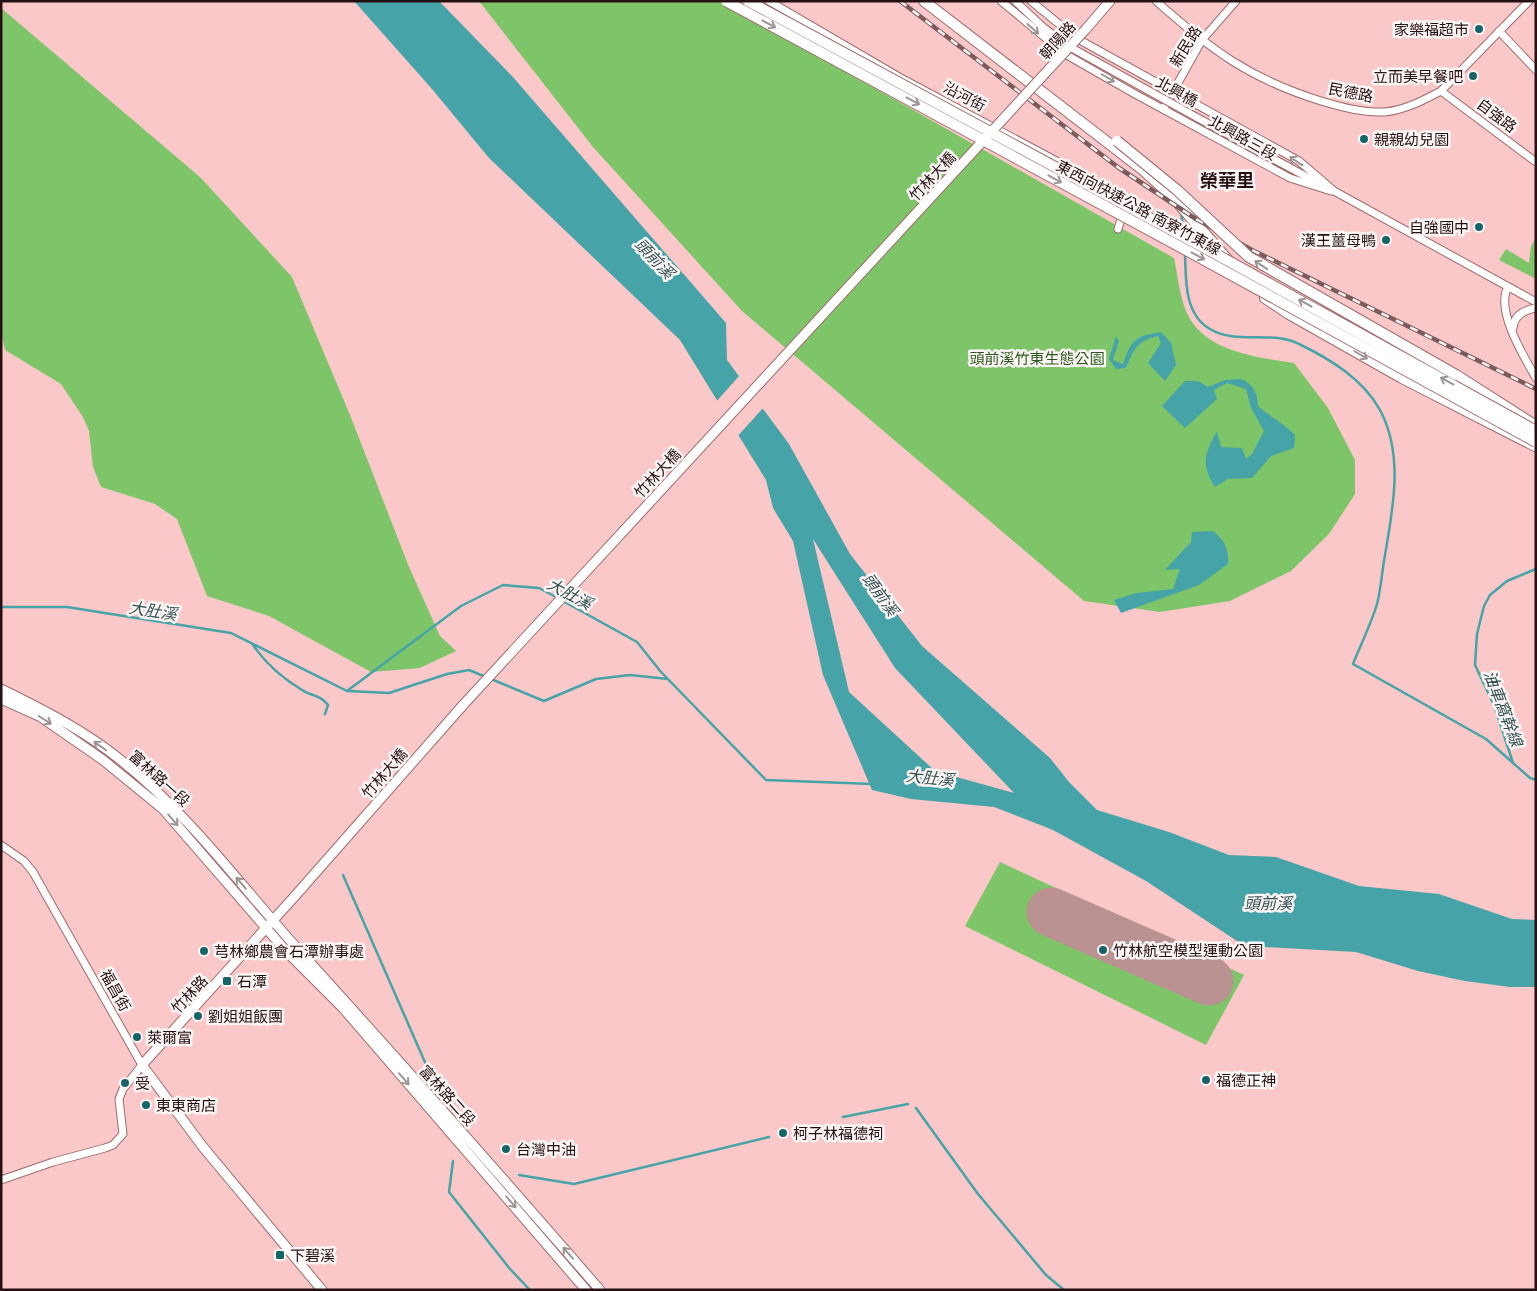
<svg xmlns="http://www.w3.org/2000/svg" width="1537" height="1291" font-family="Lato,'Noto Sans TC',sans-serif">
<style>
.green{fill:#7ec56a}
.water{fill:#46a4a8;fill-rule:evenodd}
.pier{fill:#fac8c8}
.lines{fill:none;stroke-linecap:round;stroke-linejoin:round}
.stream{stroke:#46a4a8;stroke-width:2.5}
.runway{stroke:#bb9292;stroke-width:49}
.minor-casing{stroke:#a16a6b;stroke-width:9}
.major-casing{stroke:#a16a6b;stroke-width:11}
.highway-casing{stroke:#a16a6b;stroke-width:12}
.minor{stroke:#fff;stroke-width:7}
.major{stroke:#fff;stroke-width:9}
.highway{stroke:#fff;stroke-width:10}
.rail-casing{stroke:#7c5b5c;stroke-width:4.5}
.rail{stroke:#fcf6f6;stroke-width:2.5;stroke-dasharray:8;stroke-linecap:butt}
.minor-bridge-casing{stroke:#a16a6b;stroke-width:9;stroke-linecap:butt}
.major-bridge-casing{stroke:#a16a6b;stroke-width:11;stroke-linecap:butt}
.highway-bridge-casing{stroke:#a16a6b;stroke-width:12;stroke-linecap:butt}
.minor-bridge{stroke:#fff;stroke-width:7}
.major-bridge{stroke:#fff;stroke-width:9}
.highway-bridge{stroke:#fff;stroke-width:10}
.oneway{stroke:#9d9494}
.poi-dot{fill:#156568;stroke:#fcf6f6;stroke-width:2}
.labels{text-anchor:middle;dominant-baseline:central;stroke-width:5;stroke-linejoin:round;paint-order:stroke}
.poi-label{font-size:15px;fill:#261112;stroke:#fcf6f6;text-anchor:start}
.street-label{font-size:15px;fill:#261112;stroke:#fcf6f6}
.park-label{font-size:15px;fill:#2b5a1c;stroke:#fcf6f6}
.water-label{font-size:16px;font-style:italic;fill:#325051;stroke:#fcf6f6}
.quarter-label{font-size:18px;font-weight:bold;fill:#261112;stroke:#fcf6f6}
</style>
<rect width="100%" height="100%" fill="#fac8c8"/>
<path class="green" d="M479 1H732L804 48 1174 258C1178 277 1180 302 1190 319 1211 353 1258 357 1294 363L1328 408 1355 460V494L1329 534 1291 571 1230 601 1160 612 1084 601 742 311 593 147Z
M1 8 200 177 292 277 350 415 409 567 440 636 456 651 420 668 371 672 269 616 207 596 177 519 155 504 101 487 93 467 89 431 83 417 61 384 5 350 1 331Z
M1536 238V279L1499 260 1506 249 1529 263 1531 246Z
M1000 862 1244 975 1206 1045 965 926Z"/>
<path class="water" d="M354 1H439L512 76 726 323 727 360 789 444 850 554 922 646 1050 758 1069 782 1097 810 1169 832 1229 855 1276 857 1359 886 1439 894 1512 919 1536 920V987H1510L1465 981 1418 971 1356 952 1264 947 1237 941 1146 881 1053 830 994 807 911 799 872 790 823 675 793 541 773 508 766 480 680 340 489 158 432 89ZM813 539 895 668 1014 793 935 771 849 692Z
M1161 332 1171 343 1176 365 1165 381 1148 363 1161 343 1158 336C1137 341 1134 349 1126 368L1116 369 1109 359 1116 336 1119 341 1113 360 1123 364C1131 340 1135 336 1161 332Z
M1241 379C1254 385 1257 392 1258 406 1270 417 1284 423 1295 435L1294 448 1271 456 1252 478 1228 479 1215 487C1200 464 1205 453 1217 431L1221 447 1242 448 1246 459 1252 454 1264 431 1251 408 1246 389 1227 383 1214 390 1217 399 1185 428 1162 406 1185 381H1198L1208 387 1225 380Z
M1213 531C1225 541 1229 548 1228 564L1199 585 1121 613 1114 600 1136 593 1173 589 1180 569 1165 570 1191 542 1192 532Z"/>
<path class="pier" d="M740 375 764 407 736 438 715 403Z"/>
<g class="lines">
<path class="stream" d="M1181 212 1184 233
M1185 254C1186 280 1184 314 1210 329 1236 345 1272 330 1299 344 1330 359 1363 379 1380 410 1404 455 1393 508 1385 555 1382 571 1381 589 1377 604 1371 624 1361 644 1353 664L1486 739 1530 778 1536 780
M563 601 637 642 661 672 766 780 872 784
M1 607H67L231 633 347 691 461 606 503 585 539 588 558 598
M253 645C266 664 282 678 302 690 311 696 321 695 328 705L325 714
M491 679 544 701 596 679 630 675 668 679
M348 691 389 693 447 674 469 670 486 677
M1513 763 1494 705 1475 665 1477 634 1484 606 1490 595 1507 581 1536 569
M343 875 438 1092
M916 1108 978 1194 1046 1275 1064 1290
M843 1117 908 1104
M453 1161 449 1192 510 1269 530 1290
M519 1175 574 1184 769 1137"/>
<path class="runway" d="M1051 912 1209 981"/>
<g class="minor-casing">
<path id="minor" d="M769 1 899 77 1120 195 1123 212 1118 229
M1001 1 1065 54 1135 94 1290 178 1331 191
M1015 1 1044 28 1070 47
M1031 1 1076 38 1299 161 1334 191 1536 302
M1156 1C1211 50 1250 79 1321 101 1341 107 1363 113 1385 112 1405 110 1424 100 1441 91L1529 1
M1499 31 1536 70
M1441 91 1536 162
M1165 106 1202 40 1236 1
M1196 117 1320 184
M1508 287C1495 310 1524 357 1536 378
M1513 328C1514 315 1524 310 1536 308
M1 845 24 861 33 872 142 1065 123 1089 119 1099 123 1134 113 1145 105 1148 53 1162 1 1180"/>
</g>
<g class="major-casing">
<path id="major" d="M1086 29 1110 1
M1 689C44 710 85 731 122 761 192 817 244 890 304 956 404 1066 502 1177 600 1290
M1 699 41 717 103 760 163 809 286 951 343 1008 586 1290
M295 896 142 1065 203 1147 322 1290"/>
</g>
<g class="highway-casing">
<path id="highway" d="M924 1 1142 169 1172 196 1247 282
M1265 298 1289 314 1402 378 1535 446
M1456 375 1536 426"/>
</g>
<use href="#minor" class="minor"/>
<use href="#major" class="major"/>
<use href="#highway" class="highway"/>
<g class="rail-casing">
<path id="rail" d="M900 1 1119 168 1196 219 1252 250 1536 389"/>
</g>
<use href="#rail" class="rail"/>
<g class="minor-bridge-casing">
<path id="minor-bridge" d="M1070 47 1196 117"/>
</g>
<g class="major-bridge-casing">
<path id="major-bridge" d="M295 896 464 704 1086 29"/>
</g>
<g class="highway-bridge-casing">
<path id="highway-bridge" d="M726 1 1199 257 1536 442
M748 1 1203 247 1536 431
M1117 141 1177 190 1249 257 1456 375"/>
</g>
<use href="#minor-bridge" class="minor-bridge"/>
<use href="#major-bridge" class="major-bridge"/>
<use href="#highway-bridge" class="highway-bridge"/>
</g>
<defs><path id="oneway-shaft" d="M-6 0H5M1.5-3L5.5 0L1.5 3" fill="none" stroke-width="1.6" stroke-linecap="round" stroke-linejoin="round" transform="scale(1.25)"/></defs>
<g class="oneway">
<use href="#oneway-shaft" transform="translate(769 24) rotate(28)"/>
<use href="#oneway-shaft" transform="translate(1033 29) rotate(41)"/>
<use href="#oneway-shaft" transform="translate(1108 78) rotate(30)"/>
<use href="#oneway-shaft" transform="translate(913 101) rotate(28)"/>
<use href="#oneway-shaft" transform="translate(1296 161) rotate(-147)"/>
<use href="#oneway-shaft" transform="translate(1055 179) rotate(29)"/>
<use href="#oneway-shaft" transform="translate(1198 256) rotate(28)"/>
<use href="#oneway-shaft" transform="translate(1261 265) rotate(-147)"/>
<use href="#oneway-shaft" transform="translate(1305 303) rotate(-151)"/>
<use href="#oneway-shaft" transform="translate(1361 355) rotate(30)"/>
<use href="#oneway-shaft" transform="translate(1447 381) rotate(-151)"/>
<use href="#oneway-shaft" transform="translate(45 720) rotate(32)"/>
<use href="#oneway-shaft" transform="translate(100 746) rotate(-145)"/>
<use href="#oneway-shaft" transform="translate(173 820) rotate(49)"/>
<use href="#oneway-shaft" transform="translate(241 883) rotate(-130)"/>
<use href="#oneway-shaft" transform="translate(404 1079) rotate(49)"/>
<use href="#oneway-shaft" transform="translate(511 1202) rotate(49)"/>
<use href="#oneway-shaft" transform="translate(568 1253) rotate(-131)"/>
</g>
<g class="poi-dot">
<circle cx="1479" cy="29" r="5"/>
<circle cx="1473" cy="76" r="5"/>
<circle cx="1364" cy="139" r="5"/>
<circle cx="1479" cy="227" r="5"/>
<circle cx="1386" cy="240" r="5"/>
<circle cx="1103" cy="950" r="5"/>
<circle cx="204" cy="951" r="5"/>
<rect x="222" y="976" width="10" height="10" rx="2.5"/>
<circle cx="198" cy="1016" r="5"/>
<circle cx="137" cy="1037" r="5"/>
<circle cx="1206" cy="1080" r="5"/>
<circle cx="125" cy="1083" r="5"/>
<circle cx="146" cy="1105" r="5"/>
<circle cx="783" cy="1133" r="5"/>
<circle cx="506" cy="1149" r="5"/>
<rect x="275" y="1250" width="10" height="10" rx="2.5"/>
</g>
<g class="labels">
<g class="poi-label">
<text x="1469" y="29" text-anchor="end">家樂福超市</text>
<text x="1463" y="76" text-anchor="end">立而美早餐吧</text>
<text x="1374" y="139">親親幼兒園</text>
<text x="1469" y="227" text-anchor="end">自強國中</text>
<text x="1376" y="240" text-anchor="end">漢王薑母鴨</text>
<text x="1113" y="950">竹林航空模型運動公園</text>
<text x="214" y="951">芎林鄉農會石潭辦事處</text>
<text x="237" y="981">石潭</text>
<text x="208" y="1016">劉姐姐飯團</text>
<text x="147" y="1037">萊爾富</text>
<text x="1216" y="1080">福德正神</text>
<text x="135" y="1083">受</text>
<text x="156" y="1105">東東商店</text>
<text x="793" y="1133">柯子林福德祠</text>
<text x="516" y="1149">台灣中油</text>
<text x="290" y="1255">下碧溪</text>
</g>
<g class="street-label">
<text transform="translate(1057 40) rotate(-48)">朝陽路</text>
<text transform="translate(1185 46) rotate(-58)">新民路</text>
<text transform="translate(1177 91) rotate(29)">北興橋</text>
<text transform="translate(1351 92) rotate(11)">民德路</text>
<text transform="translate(965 96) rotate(28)">沿河街</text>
<text transform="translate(1497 115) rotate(37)">自強路</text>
<text transform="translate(1243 137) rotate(29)">北興路三段</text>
<text transform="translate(932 176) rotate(-47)">竹林大橋</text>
<text transform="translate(1139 207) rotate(28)">東西向快速公路 南寮竹東線</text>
<text transform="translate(657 473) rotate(-47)">竹林大橋</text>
<text transform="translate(384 773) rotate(-49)">竹林大橋</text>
<text transform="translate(160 778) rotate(42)">富林路一段</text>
<text transform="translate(116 990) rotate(61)">福昌街</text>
<text transform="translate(189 994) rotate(-47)">竹林路</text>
<text transform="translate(448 1095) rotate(48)">富林路二段</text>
</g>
<g class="park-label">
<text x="1037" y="358">頭前溪竹東生態公園</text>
</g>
<g class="water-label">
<text transform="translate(655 258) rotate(46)">頭前溪</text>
<text transform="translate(570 593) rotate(28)">大肚溪</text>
<text transform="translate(881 594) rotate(54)">頭前溪</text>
<text transform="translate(153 610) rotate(9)">大肚溪</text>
<text transform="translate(1504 708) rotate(69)">油車窩幹線</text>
<text transform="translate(930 777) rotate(6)">大肚溪</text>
<text x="1268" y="902">頭前溪</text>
</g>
<g class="quarter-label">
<text x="1227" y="180">榮華里</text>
</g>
</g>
<rect width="1537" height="1291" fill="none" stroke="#261112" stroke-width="5"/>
</svg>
